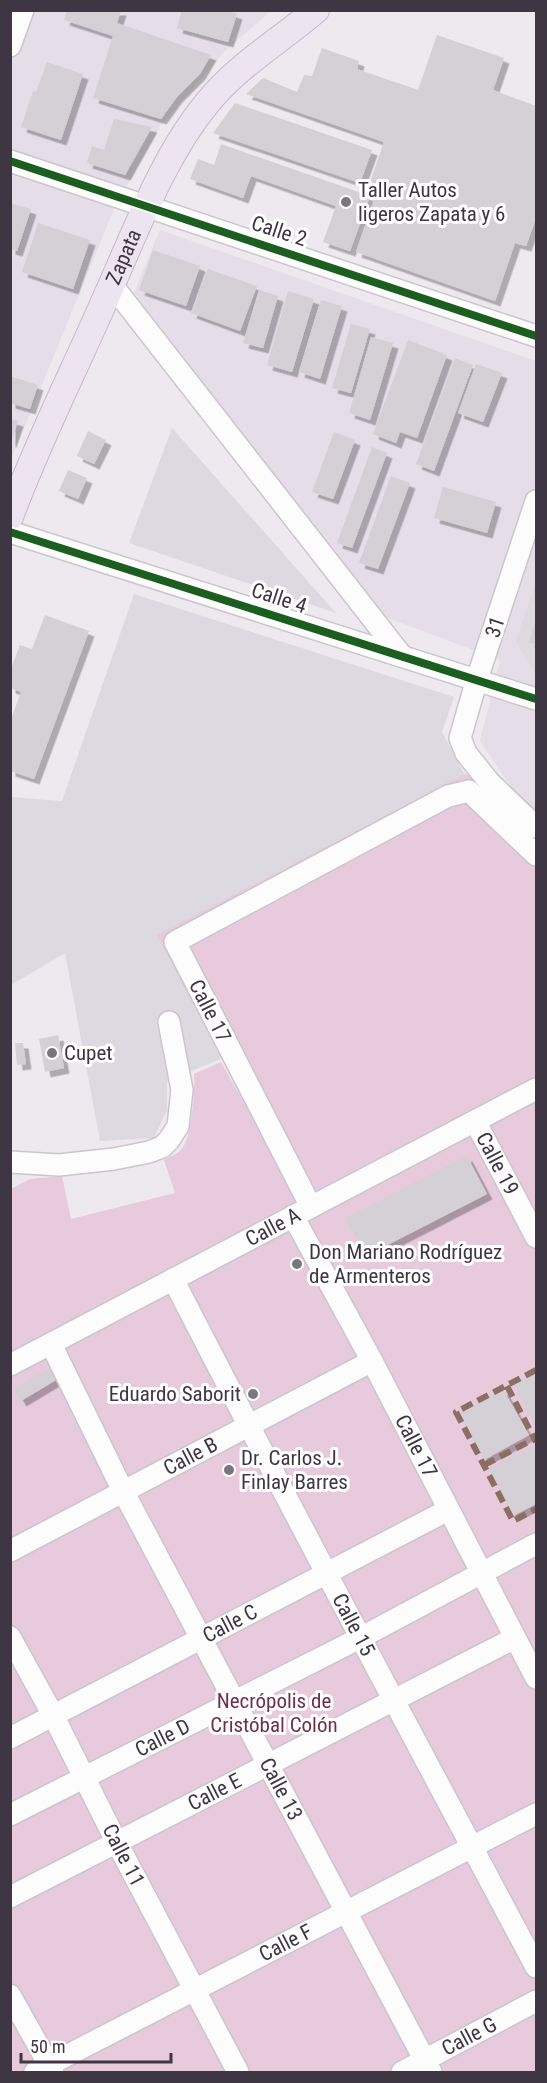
<svg xmlns="http://www.w3.org/2000/svg" width="547" height="2083" font-family="'Roboto Condensed',sans-serif">
<style>
.residential{fill:#e5dde8}
.industrial{fill:#ddd9e0}
.green{fill:#e7cbdc}
.parking{fill:#dedadf}
.building{fill:#d4d0d6;filter:url(#shadow)}
.lines{fill:none;stroke-linecap:round;stroke-linejoin:round}
.minor-casing{stroke:#cbc5cc;stroke-width:24}
.major-casing{stroke:#c8b8cf;stroke-width:28}
.minor{stroke:#fcfcfc;stroke-width:21}
.major{stroke:#ece4ef;stroke-width:26}
.quiet{stroke:#8d6e63;stroke-width:6;stroke-dasharray:12 6;stroke-linecap:butt}
.cycleway-casing{stroke:#fff;stroke-width:11}
.cycleway{stroke:#1b5e20;stroke-width:8}
.poi-dot{fill:#7b757f;stroke:#fff;stroke-width:2}
.labels{text-anchor:middle;dominant-baseline:central;stroke-width:6;stroke-linejoin:round;paint-order:stroke}
.poi-label{font-size:21px;fill:#3e3643;stroke:#fff;text-anchor:start}
.street-label{font-size:21px;fill:#3e3643;stroke:#fff}
.park-label{font-size:21px;fill:#702e48;stroke:#fff}
</style>
<defs>
<filter id="shadow"><feDropShadow dx="5.5" dy="5.5" stdDeviation="0" flood-color="#0004"/></filter>
</defs>
<rect width="100%" height="100%" fill="#ede9ee"/>
<path class="residential" d="M11 11H271L224 52 160 126 114 209 11 460Z
M160 230 536 361V823L480 741 500 660 385 617 134 293Z"/>
<path class="industrial" d="M172 428 336 613 129 543Z
M134 594 454 697 442 732 464 774 158 935 221 1059 167 1081V1110L154 1138 100 1141 65 953 11 985 10 797 62 801Z"/>
<path class="green" d="M464 774 468 775 536 841V2072H11V1189L30 1179 62 1176 71 1219 175 1193 164 1160C169 1157 177 1154 181 1150 192 1138 195 1091 194 1074L221 1062 248 1110 157 935Z"/>
<path class="parking" d="M536 581V676L516 641Z"/>
<path class="building" d="M67 10H121L117 23 211 55 200 74 177 97 161 119 93 98 113 36 64 20Z
M182 10H225L237 14 228 42 177 28Z
M437 35 504 58 493 90 536 106V218L526 246 515 243 495 301 356 252 376 194 367 191 384 142 246 94 263 78 297 92 304 75 312 76 322 48 359 61 357 69 418 90Z
M47 62 83 74 61 140 21 127 33 91 36 92Z
M235 103 372 150 360 183 213 133Z
M114 119 152 127 125 175 87 163 92 146 104 150Z
M221 144 370 196 350 251 323 242 336 206 251 176 243 198 190 179 198 159 214 165Z
M10 203 31 209 17 251 10 249Z
M38 223 90 240 73 289 22 272Z
M153 250 200 266 186 306 139 290Z
M208 269 257 286 240 331 191 313Z
M259 290 278 296 263 348 243 343Z
M288 291 314 299 292 372 267 365Z
M321 300 342 306 320 379 299 372Z
M351 324 370 329 351 393 332 388Z
M371 337 393 343 370 420 349 413Z
M408 340 447 355 417 438 400 432 396 443 373 434Z
M455 358 473 365 434 471 416 464Z
M476 364 502 373 483 422 458 413Z
M10 376 38 385 30 409 10 403Z
M10 419 18 421 11 442H10Z
M88 431 106 440 94 464 77 456Z
M334 432 355 440 333 499 312 492Z
M372 447 387 453 352 548 337 543Z
M68 470 87 478 78 499 59 491Z
M391 476 410 483 378 569 359 563Z
M443 487 496 502 487 533 434 518Z
M45 615 89 631 34 779 10 771V722L21 692 10 688V671L20 645 32 649Z
M536 620V645L529 642Z
M58 1035 64 1068 45 1072 39 1039Z
M15 1043H23L26 1064 17 1065Z
M467 1156 487 1194 366 1256 345 1218Z
M49 1368 56 1380 21 1401 14 1389Z
M536 1372V1428L514 1384Z
M503 1389 529 1435 484 1460 459 1414Z
M533 1446 536 1452V1504L513 1516 489 1469Z"/>
<g class="lines">
<g class="minor-casing">
<g id="minor">
<path d="M10 46 23 10"/>
<path d="M10 161 536 336"/>
<path d="M112 285 401 655"/>
<path d="M536 501 477 679 460 738 466 753 490 783 536 827"/>
<path d="M10 532 536 699"/>
<path id="s1" d="M475 1121 536 1237"/>
<path d="M10 1162 59 1165 114 1159 149 1152 162 1147 169 1140 178 1126 182 1090 169 1022"/>
<path d="M311 1207 175 942 448 796 469 791 536 855"/>
<path id="s2" d="M293 1216 372 1361 536 1678"/>
<path id="s3" d="M173 1279C291 1510 414 1738 536 1967"/>
<path id="s4" d="M51 1344 123 1491 431 2072"/>
<path id="s5" d="M10 1365 536 1089"/>
<path id="s6" d="M10 1551 372 1361"/>
<path id="s7" d="M10 1637 53 1715 117 1843 238 2072"/>
<path id="s8" d="M10 1738 448 1510"/>
<path id="s9" d="M10 1815 362 1637 536 1544"/>
<path id="s10" d="M10 1897 515 1638"/>
<path d="M10 1995 53 2072"/>
<path id="s11" d="M35 2072 536 1814"/>
<path id="s12" d="M402 2072 536 2001"/>
</g>
</g>
<g class="major-casing">
<g id="major">
<path id="s13" d="M10 517C38 441 75 369 107 295 136 231 163 156 208 102 238 65 280 41 316 10"/>
</g>
</g>
<use href="#minor" class="minor"/>
<use href="#major" class="major"/>
<path class="quiet" d="M536 1370 456 1412 513 1521 536 1509
M507 1386 536 1442
M484 1465 536 1438"/>
<g class="cycleway-casing">
<path id="cycleway" d="M10 161 536 336
M10 532 536 699"/>
</g>
<use href="#cycleway" class="cycleway"/>
</g>
<g class="poi-dot">
<circle cx="346" cy="202" r="6"/>
<circle cx="52" cy="1053" r="6"/>
<circle cx="297" cy="1264" r="6"/>
<circle cx="253" cy="1394" r="6"/>
<circle cx="229" cy="1470" r="6"/>
</g>
<g class="labels">
<g class="poi-label">
<text x="358" y="190">Taller Autos<tspan x="358" dy="24">ligeros Zapata y 6</tspan></text>
<text x="64" y="1053">Cupet</text>
<text x="309" y="1252">Don Mariano Rodríguez<tspan x="309" dy="24">de Armenteros</tspan></text>
<text x="241" y="1394" text-anchor="end">Eduardo Saborit</text>
<text x="241" y="1458">Dr. Carlos J.<tspan x="241" dy="24">Finlay Barres</tspan></text>
</g>
<g class="street-label">
<text transform="translate(279 231) rotate(18)">Calle 2</text>
<text stroke="none"><textPath href="#s13" startOffset="284">Zapata</textPath></text>
<text transform="translate(279 598) rotate(18)">Calle 4</text>
<text transform="translate(495 627) rotate(-72)">31</text>
<text transform="translate(210 1011) rotate(63)">Calle 17</text>
<text stroke="none"><textPath href="#s1" startOffset="48">Calle 19</textPath></text>
<text stroke="none"><textPath href="#s5" startOffset="297">Calle A</textPath></text>
<text stroke="none"><textPath href="#s2" startOffset="261">Calle 17</textPath></text>
<text stroke="none"><textPath href="#s6" startOffset="204">Calle B</textPath></text>
<text stroke="none"><textPath href="#s8" startOffset="248">Calle C</textPath></text>
<text stroke="none"><textPath href="#s3" startOffset="390">Calle 15</textPath></text>
<text stroke="none"><textPath href="#s9" startOffset="171">Calle D</textPath></text>
<text stroke="none"><textPath href="#s4" startOffset="501">Calle 13</textPath></text>
<text stroke="none"><textPath href="#s10" startOffset="230">Calle E</textPath></text>
<text stroke="none"><textPath href="#s7" startOffset="246">Calle 11</textPath></text>
<text stroke="none"><textPath href="#s11" startOffset="282">Calle F</textPath></text>
<text stroke="none"><textPath href="#s12" startOffset="76">Calle G</textPath></text>
</g>
<g class="park-label">
<text x="274" y="1701">Necrópolis de<tspan x="274" dy="24">Cristóbal Colón</tspan></text>
</g>
</g>
<rect width="547" height="2083" fill="none" stroke="#3e3643" stroke-width="24"/>
<path d="M21 2053v9h150v-9" fill="none" stroke="#3e3643" stroke-width="3"/>
<text x="30" y="2053" font-size="18" fill="#3e3643" stroke="#ffffff" stroke-width="4.5" paint-order="stroke">50 m</text>
</svg>
